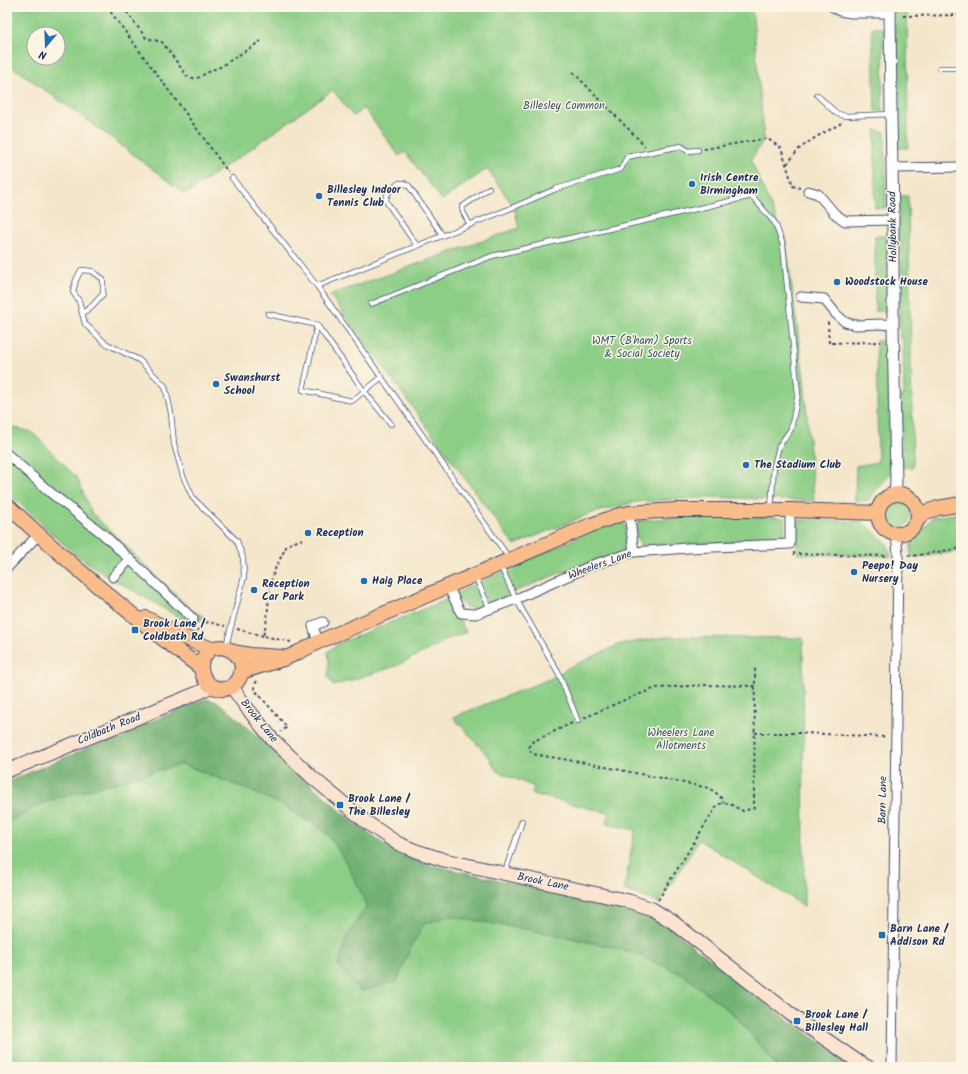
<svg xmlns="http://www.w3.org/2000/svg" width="968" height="1074" font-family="Kalam,sans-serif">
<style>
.green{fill:#8dce86;stroke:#547e72;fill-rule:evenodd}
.forest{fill:#72b173;stroke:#467068}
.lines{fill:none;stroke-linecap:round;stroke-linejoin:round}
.service-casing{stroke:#3c4a6e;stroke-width:6}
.minor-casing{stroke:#3c4a6e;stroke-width:11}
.tertiary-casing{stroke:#3c4a6e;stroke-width:13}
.secondary-casing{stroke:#3c4a6e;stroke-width:15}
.primary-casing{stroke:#3c4a6e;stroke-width:16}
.path{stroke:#3c4a6e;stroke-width:2;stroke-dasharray:3 3;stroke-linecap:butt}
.service{stroke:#fff;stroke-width:4.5}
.minor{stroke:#fff;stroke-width:9}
.tertiary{stroke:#fff;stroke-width:11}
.secondary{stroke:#fde4d1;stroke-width:13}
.primary{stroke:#fabc8b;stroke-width:14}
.poi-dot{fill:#1f6fb2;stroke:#fcf5e5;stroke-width:1.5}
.labels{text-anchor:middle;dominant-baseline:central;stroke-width:3;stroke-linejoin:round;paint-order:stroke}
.park-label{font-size:11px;fill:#385768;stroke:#fcf5e5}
.poi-label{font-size:11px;font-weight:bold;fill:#1b2f5e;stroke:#fcf5e5;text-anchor:start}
.street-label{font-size:11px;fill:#1b2f5e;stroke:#fcf5e5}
</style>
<rect width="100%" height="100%" fill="#fcf5e5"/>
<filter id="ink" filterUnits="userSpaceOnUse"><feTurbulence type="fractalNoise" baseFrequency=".025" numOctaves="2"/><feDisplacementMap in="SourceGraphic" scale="8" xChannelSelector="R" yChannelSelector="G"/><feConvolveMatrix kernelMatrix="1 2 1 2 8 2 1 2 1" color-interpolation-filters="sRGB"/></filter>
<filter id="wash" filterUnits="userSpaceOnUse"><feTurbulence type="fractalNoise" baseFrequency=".012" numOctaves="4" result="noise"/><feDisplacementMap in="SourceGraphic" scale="16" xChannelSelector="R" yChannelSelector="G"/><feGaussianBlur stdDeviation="0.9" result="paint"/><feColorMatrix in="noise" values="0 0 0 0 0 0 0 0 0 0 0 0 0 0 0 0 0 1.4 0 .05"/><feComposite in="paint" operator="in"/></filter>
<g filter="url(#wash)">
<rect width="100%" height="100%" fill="#f4e6cb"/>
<path class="green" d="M7 7H752L764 139 751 160 785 239 786 244 804 379 814 501 712 497 635 502 592 513 514 545 330 295 519 228 514 207 487 169 442 200 405 152 399 156 364 108 353 116 333 90 242 155 185 194 105 133 7 63ZM34 34H58V58H34Z
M894 7H907L908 148H897Z
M872 27 884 29 882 111H875Z
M875 130 885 132 886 208H875Z
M899 196H908L913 467H902L900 396H904L903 338H900L898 294H901L902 243 898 241Z
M875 236H886L887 311H875Z
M876 341H887L890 474 868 500 855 501 856 466 878 462Z
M7 426 32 432 77 478 91 512 191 610 205 617 193 625 102 573 70 550 7 492Z
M883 514a14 14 0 1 1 28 0a14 14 0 1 1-28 0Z
M961 513V551L911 558V544L933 517Z
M677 517H775L784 518V540L641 546 636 537 638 521Z
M797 520 862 521 887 544 891 556 797 554Z
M622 522 625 525 628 547 626 550 557 574 473 609 466 607 456 598V593L607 524Z
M446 600 458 617 466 632 443 641 436 646 396 666 333 686 328 676 329 660 328 651 340 643Z
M666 637 803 638 804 906 699 840 659 903 624 890 635 830 607 824 609 813 532 794 534 787 497 771 489 757 453 717 552 678 568 668 620 644Z
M205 699 218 702 237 718 356 825 382 843 405 857 422 863 632 910 668 927 698 950 768 1005 854 1067H7V782Z"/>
<path class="forest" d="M205 699 218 702 237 718 356 825 382 843 405 857 422 863 632 910 668 927 698 950 768 1005 854 1067H777L736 1016 682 974 629 951 557 935 449 916 424 924 411 947 397 981 360 992 338 965 346 939 367 905 348 866 328 834 285 806 246 789 182 764 50 800 7 823V782Z"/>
</g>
<g filter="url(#ink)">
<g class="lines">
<g class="service-casing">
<path id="service" d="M940 68H961
M817 95 836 113 845 116 891 114
M232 178 317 286 509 558
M470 225 463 212 462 207 489 188
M417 246 386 201C386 191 393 188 399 183H404L409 186 443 236
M317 286 514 207 556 189 621 169 627 157 681 146 688 151 698 150
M371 304 492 256 752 196 775 223 783 245 798 394 791 429 779 446 774 466 771 509
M82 314 92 306 103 294V279L92 271 81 270 76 280 73 292 79 301 85 324 105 343 139 360 165 386 171 413 174 444 183 476 193 498 237 541 243 558 244 577 226 646
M268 314 317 325
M382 377C372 385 362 393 352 401L303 390 317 325 364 391 391 424
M500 565 516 599 559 674 578 721
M475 576 490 609
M505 872 522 821"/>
</g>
<g class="minor-casing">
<path id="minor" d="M833 7 840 11 851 13H891
M892 168 961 167
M808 191 818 194 835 214 845 221 893 220
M801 297 824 299 836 314 845 322 855 325 882 324 893 325
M7 454 51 493 103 534 193 619
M629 513 634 552
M7 568 38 535
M113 577 130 559
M448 586 461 613 476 614 516 599 595 564 634 552 688 548 790 544V510
M318 642 313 626 323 622
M892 1067 898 554 896 534"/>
</g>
<g class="tertiary-casing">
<path id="tertiary" d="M890 7 891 114 893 220V325L896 482 895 494"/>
</g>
<g class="secondary-casing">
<path id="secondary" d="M232 687 247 708 272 739 313 778 366 822 397 843 416 851 444 860 629 901 652 909 673 922 802 1023 860 1063 868 1067
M7 771 200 692 211 686"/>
</g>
<g class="primary-casing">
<path id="primary" d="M878 514a20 20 0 1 1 40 0a20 20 0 1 1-40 0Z
M7 505C68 563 133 617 201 668
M917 520 926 512 938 508 961 504
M146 618 179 635 211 649
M220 647C239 649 249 668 236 683 233 686 230 688 225 689 206 691 193 667 207 653 208 651 209 649 211 649 213 647 218 648 220 647Z
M233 652 250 655 282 657
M241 672 286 658 299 652 318 642 591 525 619 515 629 513 677 510H790L878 513"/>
</g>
<path class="path" d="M107 7 184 111 228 172
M123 7 146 38 162 42 187 76 196 79 212 70 220 67 261 41
M903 16 961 15
M573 72 645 146
M704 149 764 139H768L781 148 793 186 800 188
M787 164 799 149 816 137 840 124 841 122
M828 322 829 343 881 342
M794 552V554L888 556
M908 555 913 556 961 548
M237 629 263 636
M197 631 201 626 208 622 225 626
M291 642 263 636 267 619 270 584 275 569 287 545 305 538
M257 681 255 684 254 689 287 727 281 732
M584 718 622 701 656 688 705 685 755 686
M572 723 532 742 529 746V750L533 754 591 764 709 788 720 796 724 803
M755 733H803L886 737
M658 900 718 804 728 803 743 811 754 808 755 667"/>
<use href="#service" class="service"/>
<use href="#minor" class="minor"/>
<use href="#tertiary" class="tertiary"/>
<use href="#secondary" class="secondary"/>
<use href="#primary" class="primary"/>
</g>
</g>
<g class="poi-dot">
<circle cx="692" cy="184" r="4"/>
<circle cx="319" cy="196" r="4"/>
<circle cx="837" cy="282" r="4"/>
<circle cx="216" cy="384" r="4"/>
<circle cx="746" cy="465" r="4"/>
<circle cx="308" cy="533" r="4"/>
<circle cx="854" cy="572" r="4"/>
<circle cx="364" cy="581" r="4"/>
<circle cx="254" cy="590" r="4"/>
<rect x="131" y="626" width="8" height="8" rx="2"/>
<rect x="336" y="801" width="8" height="8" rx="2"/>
<rect x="878" y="931" width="8" height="8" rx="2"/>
<rect x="793" y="1017" width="8" height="8" rx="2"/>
</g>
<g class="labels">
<g class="park-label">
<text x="564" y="106">Billesley Common</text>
<text x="642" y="341">WMT (B'ham) Sports<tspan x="642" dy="13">&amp; Social Society</tspan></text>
<text x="681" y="733">Wheelers Lane<tspan x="681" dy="13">Allotments</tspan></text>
</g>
<g class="poi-label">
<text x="700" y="178">Irish Centre<tspan x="700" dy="13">Birmingham</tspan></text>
<text x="327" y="190">Billesley Indoor<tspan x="327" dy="13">Tennis Club</tspan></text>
<text x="845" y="282">Woodstock House</text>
<text x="224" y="378">Swanshurst<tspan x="224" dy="13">School</tspan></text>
<text x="754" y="465">The Stadium Club</text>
<text x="316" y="533">Reception</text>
<text x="862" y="566">Peepo! Day<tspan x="862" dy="13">Nursery</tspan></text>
<text x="372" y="581">Haig Place</text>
<text x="262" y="584">Reception<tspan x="262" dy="13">Car Park</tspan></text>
<text x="143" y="624">Brook Lane /<tspan x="143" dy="13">Coldbath Rd</tspan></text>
<text x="348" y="799">Brook Lane /<tspan x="348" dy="13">The Billesley</tspan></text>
<text x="890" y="929">Barn Lane /<tspan x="890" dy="13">Addison Rd</tspan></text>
<text x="805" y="1015">Brook Lane /<tspan x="805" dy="13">Billesley Hall</tspan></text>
</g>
<g class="street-label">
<text transform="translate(893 227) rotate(-91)">Hollybank Road</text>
<text transform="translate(600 565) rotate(-20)">Wheelers Lane</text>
<text transform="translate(259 721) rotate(51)">Brook Lane</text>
<text transform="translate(109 729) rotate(-22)">Coldbath Road</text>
<text transform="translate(883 800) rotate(-89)">Barn Lane</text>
<text transform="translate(543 882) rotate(12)">Brook Lane</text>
</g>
</g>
<rect width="968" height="1074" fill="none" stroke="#fcf5e5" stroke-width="24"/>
<g transform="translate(46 46) rotate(199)"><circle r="19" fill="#fcf5e5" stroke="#a2a6af"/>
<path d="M0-3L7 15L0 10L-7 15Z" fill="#1f6fb2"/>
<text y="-6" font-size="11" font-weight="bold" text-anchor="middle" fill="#1b2f5e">N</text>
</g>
</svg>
